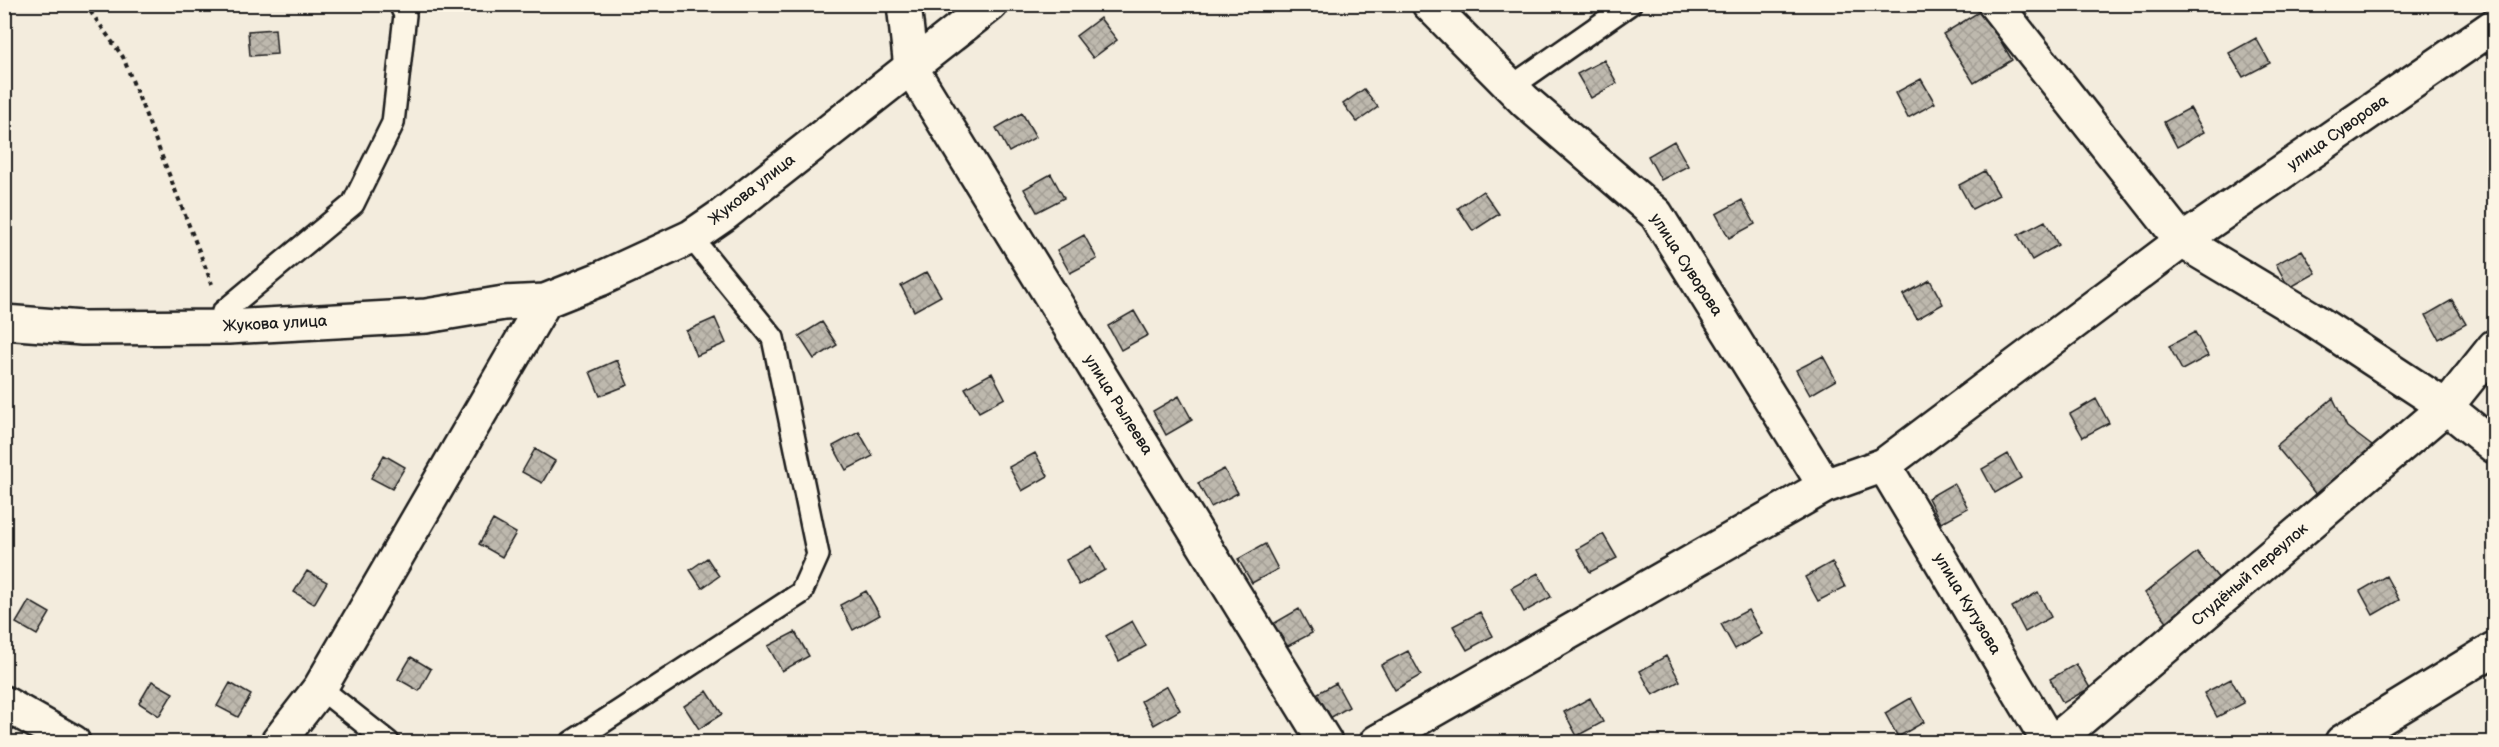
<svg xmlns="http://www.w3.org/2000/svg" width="2499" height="747" font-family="'Balsamiq Sans',sans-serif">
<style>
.building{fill:url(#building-cross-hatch);stroke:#1c1c1c;stroke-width:1.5}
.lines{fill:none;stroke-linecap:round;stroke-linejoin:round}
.lane-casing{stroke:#1c1c1c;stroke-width:26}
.street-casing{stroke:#1c1c1c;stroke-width:38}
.primary-casing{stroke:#1c1c1c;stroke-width:38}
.path{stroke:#1c1c1c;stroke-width:4;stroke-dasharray:4.5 4.5;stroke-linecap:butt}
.lane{stroke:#fcf5e5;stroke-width:21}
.street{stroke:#fcf5e5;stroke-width:33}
.primary{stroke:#fcf5e5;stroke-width:33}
.labels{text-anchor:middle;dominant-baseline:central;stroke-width:4.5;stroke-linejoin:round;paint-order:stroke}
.street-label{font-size:16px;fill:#1c1c1c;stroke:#fcf5e5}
</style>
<defs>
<pattern id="building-cross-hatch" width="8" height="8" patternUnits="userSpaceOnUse" patternTransform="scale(1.5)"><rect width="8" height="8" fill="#beb9ae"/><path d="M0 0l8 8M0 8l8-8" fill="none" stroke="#a39e95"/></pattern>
</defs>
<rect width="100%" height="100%" fill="#f3ecdd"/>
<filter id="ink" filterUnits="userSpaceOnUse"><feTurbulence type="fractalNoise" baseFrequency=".0167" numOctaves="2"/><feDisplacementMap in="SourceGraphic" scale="12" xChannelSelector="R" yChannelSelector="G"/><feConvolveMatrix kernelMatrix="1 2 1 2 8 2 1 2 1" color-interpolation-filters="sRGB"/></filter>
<g filter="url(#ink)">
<path class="building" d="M1982 10 2012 60 1974 83 1943 34Z
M1100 18 1117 40 1093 58 1076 36Z
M275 29 277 54 250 56 248 31Z
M2256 38 2270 63 2243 77 2229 53Z
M1604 60 1617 83 1591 98 1577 74Z
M1921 79 1935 103 1908 118 1895 93Z
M1364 89 1378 107 1357 122 1343 104Z
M2190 108 2204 132 2177 147 2164 122Z
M1022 113 1036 137 1009 152 996 128Z
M1674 141 1688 166 1661 180 1648 156Z
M1985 171 1999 195 1972 209 1959 185Z
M1051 174 1064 198 1037 212 1024 189Z
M1483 191 1499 214 1473 231 1458 208Z
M1742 200 1755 224 1729 238 1716 214Z
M2045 221 2058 245 2032 260 2018 235Z
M1084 235 1097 259 1070 273 1057 250Z
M2302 250 2316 273 2289 288 2276 264Z
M927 272 941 296 914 311 901 286Z
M1930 280 1943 304 1917 319 1903 295Z
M2452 300 2466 324 2439 339 2426 315Z
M1134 311 1148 335 1121 350 1108 326Z
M715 318 726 343 696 356 686 331Z
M822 322 837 345 814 359 799 336Z
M2195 332 2208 356 2182 370 2169 346Z
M1823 356 1836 380 1810 395 1796 370Z
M617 360 628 385 600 396 590 372Z
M992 373 1005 398 979 412 965 388Z
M1179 396 1192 420 1166 435 1153 411Z
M2333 398 2347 427 2376 449 2318 497 2276 446Z
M2096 399 2109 423 2083 437 2070 414Z
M859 432 873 456 846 470 833 446Z
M535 449 555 461 542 483 522 472Z
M1035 453 1048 476 1022 491 1009 467Z
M2008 454 2021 478 1995 493 1982 469Z
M384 455 405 467 392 489 371 478Z
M1224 469 1238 493 1211 507 1198 483Z
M1954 483 1968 508 1941 523 1928 498Z
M493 520 516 533 502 557 479 544Z
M1603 534 1617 558 1590 572 1577 549Z
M1265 544 1278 569 1252 583 1238 559Z
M1092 546 1105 570 1079 585 1066 560Z
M2197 552 2225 586 2172 628 2145 593Z
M707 558 719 576 702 588 690 570Z
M1832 562 1845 587 1818 601 1805 577Z
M307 571 327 582 314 604 294 592Z
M1538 573 1551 597 1524 612 1511 588Z
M2386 576 2399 600 2373 615 2360 591Z
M866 591 880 615 853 630 840 605Z
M2038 592 2051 617 2025 632 2012 607Z
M29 601 50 613 37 635 16 623Z
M1299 609 1312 633 1286 647 1273 624Z
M1748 610 1762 634 1735 649 1721 624Z
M1480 612 1493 636 1467 650 1453 626Z
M1132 621 1146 646 1119 661 1106 636Z
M795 632 809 656 782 671 768 646Z
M1408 651 1421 675 1395 690 1381 665Z
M1666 656 1680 681 1653 695 1640 671Z
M411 657 431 669 419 691 398 679Z
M2076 664 2090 688 2063 703 2050 679Z
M2231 679 2244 703 2217 717 2204 693Z
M152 681 173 693 159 716 139 703Z
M230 683 251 695 238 717 217 706Z
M1336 683 1349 707 1323 722 1309 698Z
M1167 686 1180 710 1154 725 1141 701Z
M707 691 722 714 699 729 684 706Z
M1590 698 1603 722 1577 736 1564 712Z
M1911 698 1924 722 1898 737 1885 713Z"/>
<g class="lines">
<g class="lane-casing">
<path id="lane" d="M1511 87 1630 4
M228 327 223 312 353 204 393 123 405 15 400 4
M320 688 388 742
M572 742 801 593 818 555 773 338 691 237"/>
</g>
<g class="street-casing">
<path id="street" d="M904 4 911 68 1325 742
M1429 4 1525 101 1656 214 1825 486
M1995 4 2182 241 2309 317 2446 407 2494 347
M1884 465 2049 742
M4 703 73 742
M278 742 320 688 545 301
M1377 742 1825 486 1884 465 2182 241 2494 26
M2054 742 2446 407 2494 446
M2342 742 2494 649"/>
</g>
<g class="primary-casing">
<path id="primary" d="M4 322 82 328 228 327 426 316 504 303 545 301 600 279 691 237 723 215 991 4"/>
</g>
<path class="path" d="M85 4 123 57 212 284"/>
<use href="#lane" class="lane"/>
<use href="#street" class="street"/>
<use href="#primary" class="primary"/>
</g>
</g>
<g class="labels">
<g class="street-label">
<text transform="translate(2338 133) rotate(-35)">улица Суворова</text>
<text transform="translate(752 190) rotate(-38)">Жукова улица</text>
<text transform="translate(1686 265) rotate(57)">улица Суворова</text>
<text transform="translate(275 324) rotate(-3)">Жукова улица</text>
<text transform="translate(1118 405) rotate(58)">улица Рылеева</text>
<text transform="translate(2250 575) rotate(-41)">Студёный переулок</text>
<text transform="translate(1967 604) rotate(59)">улица Кутузова</text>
</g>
</g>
<rect width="2499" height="747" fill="none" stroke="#fcf5e5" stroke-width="24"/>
<rect x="12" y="12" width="2475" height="723" fill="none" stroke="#1c1c1c" stroke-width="2" filter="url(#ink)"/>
</svg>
